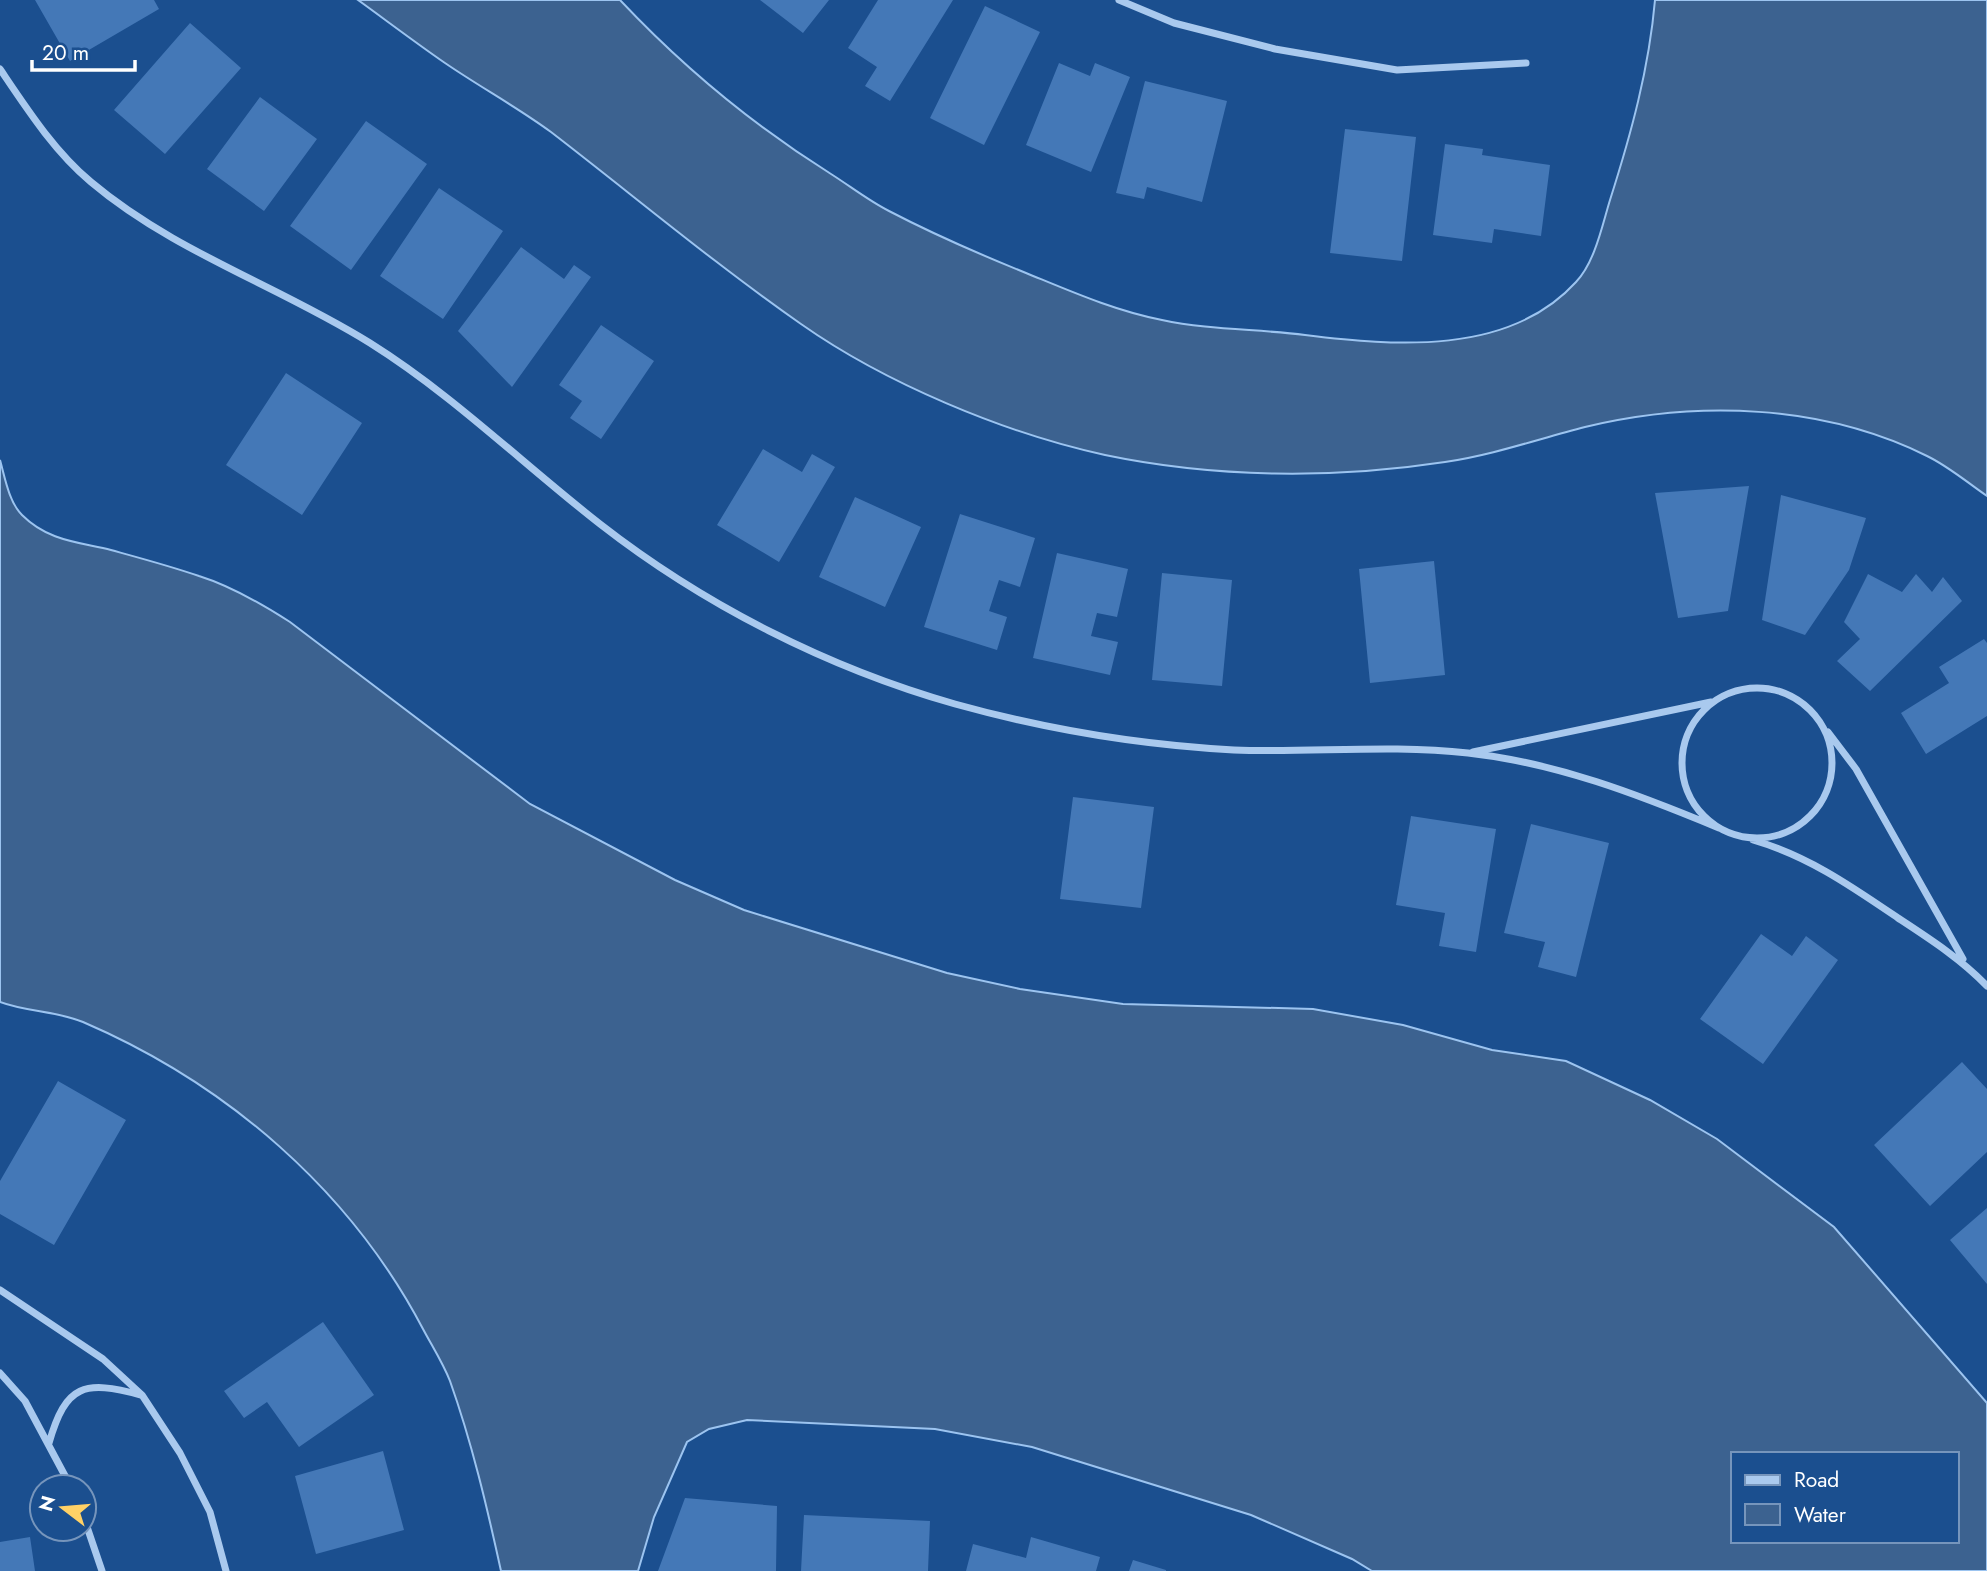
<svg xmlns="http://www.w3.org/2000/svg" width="1987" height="1571" font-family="Jost,sans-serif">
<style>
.water{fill:#3c6290;stroke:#9cc4f0;stroke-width:2;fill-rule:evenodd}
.building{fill:#4478b7}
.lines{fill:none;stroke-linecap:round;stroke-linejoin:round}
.street{stroke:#a9c9ee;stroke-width:7}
</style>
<rect width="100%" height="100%" fill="#1b4f8f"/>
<path class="water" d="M358 0H620C683 67 753 125 831 174 850 186 869 201 889 211 933 234 979 254 1026 273 1070 291 1115 311 1162 320 1208 330 1258 329 1305 335 1394 346 1509 356 1576 282 1595 262 1602 226 1610 200 1631 134 1649 69 1655 0H1987V496C1968 483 1948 466 1927 456 1822 404 1697 400 1585 427 1538 439 1493 455 1445 462 1334 479 1215 478 1105 455 1004 433 885 383 801 324 715 264 634 196 551 132 517 107 480 87 445 63 416 43 387 21 358 0Z
M0 460C5 478 9 502 22 515 48 541 78 542 111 550 140 558 170 566 199 576 231 586 262 604 290 622L530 804 675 880 744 910 947 973 1020 989 1123 1004 1313 1009 1403 1025 1492 1050 1566 1061 1650 1100 1717 1139 1834 1227 1987 1403V1571H1372L1352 1559 1251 1515 1032 1447 935 1429 747 1420 709 1429 687 1442 654 1517 638 1571H501C487 1507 472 1443 450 1381 443 1363 432 1346 423 1329 350 1190 227 1084 83 1022 57 1011 26 1012 0 1002ZM1733 1454H1957V1541H1733Z"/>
<path class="building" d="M35 0H154L159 9 70 61Z
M760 0H829L803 33Z
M878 0H953L890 101 865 86 877 67 848 48Z
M985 6 1040 32 984 145 930 118Z
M190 23 241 68 165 154 114 110Z
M1059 63 1090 76 1095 63 1130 77 1091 172 1026 145Z
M1145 81 1227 101 1202 202 1147 187 1144 199 1116 193Z
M260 97 317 139 264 211 207 169Z
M366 121 427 164 351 270 290 226Z
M1345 129 1416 137 1402 261 1330 253Z
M1445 144 1483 149 1482 155 1550 165 1541 236 1494 229 1492 243 1433 235Z
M439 188 503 231 443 319 380 276Z
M521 247 564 279 574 265 591 277 512 387 458 331Z
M601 325 654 361 601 439 570 418 582 401 559 385Z
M286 373 362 423 302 515 226 465Z
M763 449 802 472 812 454 835 467 779 562 717 525Z
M1749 486 1728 611 1678 618 1655 493Z
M1781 495 1866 518 1849 570 1805 635 1762 620Z
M855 497 921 527 885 607 819 577Z
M960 514 1035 538 1020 587 999 580 989 611 1007 617 997 650 924 627Z
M1057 553 1128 569 1117 617 1097 613 1091 636 1118 642 1110 675 1033 658Z
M1434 561 1445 675 1370 683 1359 569Z
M1162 573 1232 580 1222 686 1152 680Z
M1868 574 1902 592 1916 574 1932 592 1943 577 1962 601 1870 691 1837 661 1860 639 1844 622Z
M1984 639 1987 643V716L1926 754 1901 713 1949 683 1939 667Z
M1073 797 1154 807 1141 908 1060 899Z
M1411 816 1496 829 1476 952 1439 946 1445 913 1396 905Z
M1531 824 1609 843 1576 977 1538 967 1545 942 1504 933Z
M1761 934 1792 956 1806 936 1838 960 1763 1064 1700 1019Z
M1962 1062 1987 1089V1152L1930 1206 1874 1145Z
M58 1081 126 1120 54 1245 0 1214V1181Z
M1987 1208V1284L1950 1240Z
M323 1322 374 1395 299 1447 267 1402 244 1418 224 1391Z
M383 1451 404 1530 316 1554 295 1476Z
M685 1498 777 1506 776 1571H658Z
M804 1515 930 1521 928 1571H801Z
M30 1537 35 1571H0V1542Z
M1031 1537 1100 1557 1096 1571H966L973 1544 1026 1558Z
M1133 1560 1166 1570V1571H1129Z"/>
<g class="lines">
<path class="street" d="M1119 0 1174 23 1275 49 1397 70 1526 63
M0 69C27 109 54 151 91 182 174 252 279 286 370 343 453 395 523 464 600 524 704 605 828 668 955 704 1045 729 1140 745 1234 750 1311 753 1390 744 1468 753 1557 763 1637 794 1719 828
M1682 763a75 75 0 1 1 150 0a75 75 0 1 1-150 0Z
M1828 732 1856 769 1963 959
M1473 752 1711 702
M1753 840C1808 856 1851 886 1898 918 1930 939 1961 959 1987 986
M0 1290 103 1359 142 1395 180 1453 210 1512 226 1571
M0 1373 25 1401 71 1487
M49 1443C66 1384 84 1380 141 1395
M84 1518 102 1571"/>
</g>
<rect x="1731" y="1452" width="228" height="91" fill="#1b4f8f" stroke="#7695bc" stroke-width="2"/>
<rect x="1745" y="1475" width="35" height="10" fill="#a9c9ee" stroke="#7695bc" stroke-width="2"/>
<text x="1794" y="1487" font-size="21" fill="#ffffff">Road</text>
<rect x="1745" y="1504" width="35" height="21" fill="#3c6290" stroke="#7695bc" stroke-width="2"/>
<text x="1794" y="1522" font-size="21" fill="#ffffff">Water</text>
<g transform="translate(63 1508) rotate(286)"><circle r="33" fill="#1b4f8f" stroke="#7695bc" stroke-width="2"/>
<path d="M0-5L12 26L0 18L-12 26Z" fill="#ffd166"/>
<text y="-10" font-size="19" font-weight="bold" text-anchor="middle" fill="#ffffff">N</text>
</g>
<path d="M32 60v10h103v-10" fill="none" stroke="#ffffff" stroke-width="3.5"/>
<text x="42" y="60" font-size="21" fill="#ffffff" stroke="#1b4f8f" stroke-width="5" paint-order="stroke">20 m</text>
</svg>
